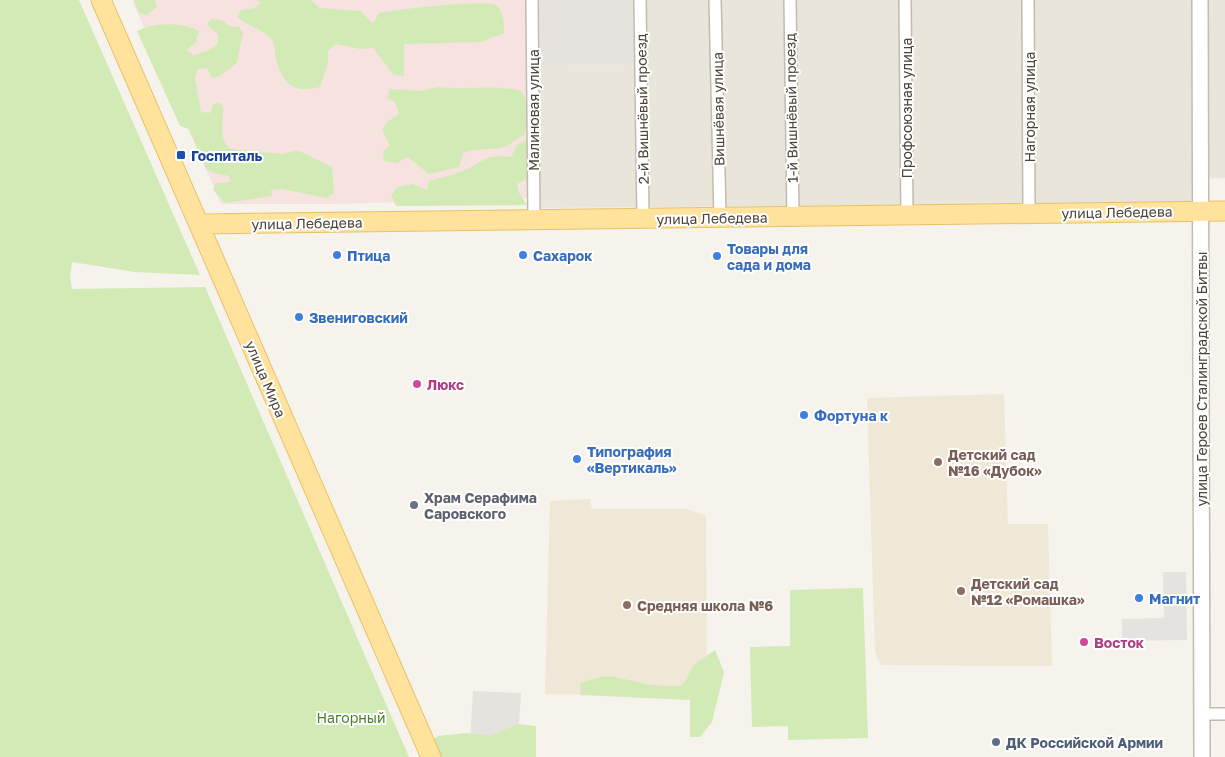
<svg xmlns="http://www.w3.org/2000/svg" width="1225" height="757" font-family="'Golos Text',sans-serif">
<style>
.residential{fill:#eae5da}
.industrial{fill:#e6e2dd}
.education{fill:#efe8d6}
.medical{fill:#f6e3e0}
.green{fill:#d2eab5}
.parking{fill:#e5e3e0}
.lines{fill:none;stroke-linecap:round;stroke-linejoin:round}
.minor-casing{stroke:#c2bbae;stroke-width:14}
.tertiary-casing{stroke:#c2bbae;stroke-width:18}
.primary-casing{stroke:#e6c16a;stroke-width:21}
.minor{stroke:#fff;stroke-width:11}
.tertiary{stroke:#fff;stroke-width:15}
.primary{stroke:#ffe39c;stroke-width:19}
.transit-dot{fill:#1a4fb4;stroke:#fff;stroke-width:2}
.shop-dot{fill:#3f7fe0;stroke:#fff;stroke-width:2}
.hotel-dot{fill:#d1479c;stroke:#fff;stroke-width:2}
.education-dot{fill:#8d6e63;stroke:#fff;stroke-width:2}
.worship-dot{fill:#6b7280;stroke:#fff;stroke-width:2}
.service-dot{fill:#5c6f8a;stroke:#fff;stroke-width:2}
.labels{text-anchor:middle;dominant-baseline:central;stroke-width:4;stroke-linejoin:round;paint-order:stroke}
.street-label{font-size:14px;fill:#4b4439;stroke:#fff}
.transit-label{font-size:14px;font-weight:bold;fill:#164399;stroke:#fff;text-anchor:start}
.shop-label{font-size:14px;font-weight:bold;fill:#366cbe;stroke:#fff;text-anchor:start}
.hotel-label{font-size:14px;font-weight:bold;fill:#b23c85;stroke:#fff;text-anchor:start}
.education-label{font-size:14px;font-weight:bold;fill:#785e54;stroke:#fff;text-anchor:start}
.worship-label{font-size:14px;font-weight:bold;fill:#5b616d;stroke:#fff;text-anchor:start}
.park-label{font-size:14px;fill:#4a7f2a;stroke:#fff}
.service-label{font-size:14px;font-weight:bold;fill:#4e5e75;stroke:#fff;text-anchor:start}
</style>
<rect width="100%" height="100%" fill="#f6f3ec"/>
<path class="residential" d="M635 0H1225V178L1192 179 1191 203 534 208 540 65 636 64Z"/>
<path class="industrial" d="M539 0H635L636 64 540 65Z
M473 691 521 693 517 757H469Z"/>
<path class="education" d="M1004 394 1008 524H1048L1052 666 881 665 875 653 867 398Z
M590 499 592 509H688L706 516 707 696 545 694 550 501Z"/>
<path class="medical" d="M132 0H527L528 198 338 204H221Z"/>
<path class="green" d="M0 0H79L200 275 135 272 72 262 70 276 72 289 205 287 409 757H0Z
M134 0H155L157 7 147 15 139 13Z
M255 0H310L320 8 361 11 373 24 379 13C404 9 475 0 496 5 504 12 504 24 504 33L481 42 404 44V76L394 75 373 48 360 49 335 44 328 51V63L320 87C293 94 283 84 276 59 274 50 276 44 270 37 266 32 245 24 237 17L241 10 255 8 261 2Z
M211 19 222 20 229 26 239 27 243 32 237 63 220 76 212 78 207 68 198 69 195 77 201 112 210 113 213 105 218 102 223 106C224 121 217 139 231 149L283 154 297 150 332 167 334 193 327 198 282 189 271 190 272 196 225 203 213 190 216 183 231 182 229 176 214 173 206 169 189 129 180 126 137 31C155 22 182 22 199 31L196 43 186 50 194 55 207 51 218 44V34L207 25Z
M437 87C465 90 494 84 521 91 531 104 528 119 525 135 517 137 511 145 504 147 490 150 476 148 463 153L459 167 429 174 408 157 396 163 384 161 383 151 390 146 382 130 387 122 399 114 395 102 387 98 390 89 421 91Z
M529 138 530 165 527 179 517 184 519 193 527 205 396 206 391 196 397 187 412 184 427 190 429 181C442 177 455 175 467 169 487 159 486 154 511 157L517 145Z
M863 588 868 738 788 740V726L752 727 750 647 790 646V590Z
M715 650 724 672 712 722 700 737H690V700L581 695 580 684C610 669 621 680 651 685 661 686 672 686 682 686L694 665Z
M517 724 536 726V757H435L429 743 438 736 466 733 491 736Z"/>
<path class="parking" d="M1163 572H1186L1187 640 1122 641V619L1164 618Z"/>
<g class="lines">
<g class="minor-casing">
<path id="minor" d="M532 0 534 220
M640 0 643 218
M715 0 720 217
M790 0 793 217
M905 0 907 215
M1028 0 1029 214
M1202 714H1225"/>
</g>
<g class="tertiary-casing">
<path id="tertiary" d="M1200 0 1202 757"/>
</g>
<g class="primary-casing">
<path id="primary" d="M101 0 431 757
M199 224 1225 211"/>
</g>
<use href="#minor" class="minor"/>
<use href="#tertiary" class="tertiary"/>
<use href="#primary" class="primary"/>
</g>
<rect class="transit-dot" x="176" y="150" width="10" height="10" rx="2.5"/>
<g class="shop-dot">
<circle cx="337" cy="255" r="5"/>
<circle cx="523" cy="255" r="5"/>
<circle cx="717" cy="256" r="5"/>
<circle cx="299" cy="317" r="5"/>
<circle cx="804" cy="415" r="5"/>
<circle cx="577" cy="459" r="5"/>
<circle cx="1139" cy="598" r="5"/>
</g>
<g class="hotel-dot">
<circle cx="417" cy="384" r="5"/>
<circle cx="1084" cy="642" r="5"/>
</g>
<g class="education-dot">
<circle cx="938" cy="462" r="5"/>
<circle cx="961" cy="591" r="5"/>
<circle cx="627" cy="605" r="5"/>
</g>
<circle class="worship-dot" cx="414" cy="505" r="5"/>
<circle class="service-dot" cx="996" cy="742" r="5"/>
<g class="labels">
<g class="street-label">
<text transform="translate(1029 107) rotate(-90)">Нагорная улица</text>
<text transform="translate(791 108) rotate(-91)">1-й Вишнёвый проезд</text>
<text transform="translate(906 108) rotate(-90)">Профсоюзная улица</text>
<text transform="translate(642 109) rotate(-91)">2-й Вишнёвый проезд</text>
<text transform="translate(718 109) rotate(-91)">Вишнёвая улица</text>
<text transform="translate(533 110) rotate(-90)">Малиновая улица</text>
<text transform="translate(1117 212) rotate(-1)">улица Лебедева</text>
<text transform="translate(712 218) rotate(-1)">улица Лебедева</text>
<text transform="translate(307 223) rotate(-1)">улица Лебедева</text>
<text transform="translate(266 379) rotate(67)">улица Мира</text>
<text transform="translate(1201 379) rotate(-90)">улица Героев Сталинградской Битвы</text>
</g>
<g class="transit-label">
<text x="191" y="155">Госпиталь</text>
</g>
<g class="shop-label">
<text x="727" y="248">Товары для<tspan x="727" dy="16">сада и дома</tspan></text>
<text x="347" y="255">Птица</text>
<text x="533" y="255">Сахарок</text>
<text x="309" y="317">Звениговский</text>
<text x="814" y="415">Фортуна к</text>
<text x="587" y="451">Типография<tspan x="587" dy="16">«Вертикаль»</tspan></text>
<text x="1149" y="598">Магнит</text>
</g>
<g class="hotel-label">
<text x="427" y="384">Люкс</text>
<text x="1094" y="642">Восток</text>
</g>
<g class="education-label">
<text x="948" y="454">Детский сад<tspan x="948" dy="16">№16 «Дубок»</tspan></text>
<text x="971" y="583">Детский сад<tspan x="971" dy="16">№12 «Ромашка»</tspan></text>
<text x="637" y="605">Средняя школа №6</text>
</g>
<g class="worship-label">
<text x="424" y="497">Храм Серафима<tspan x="424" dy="16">Саровского</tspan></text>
</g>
<g class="park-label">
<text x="351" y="717">Нагорный</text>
</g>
<g class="service-label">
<text x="1006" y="742">ДК Российской Армии</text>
</g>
</g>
</svg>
